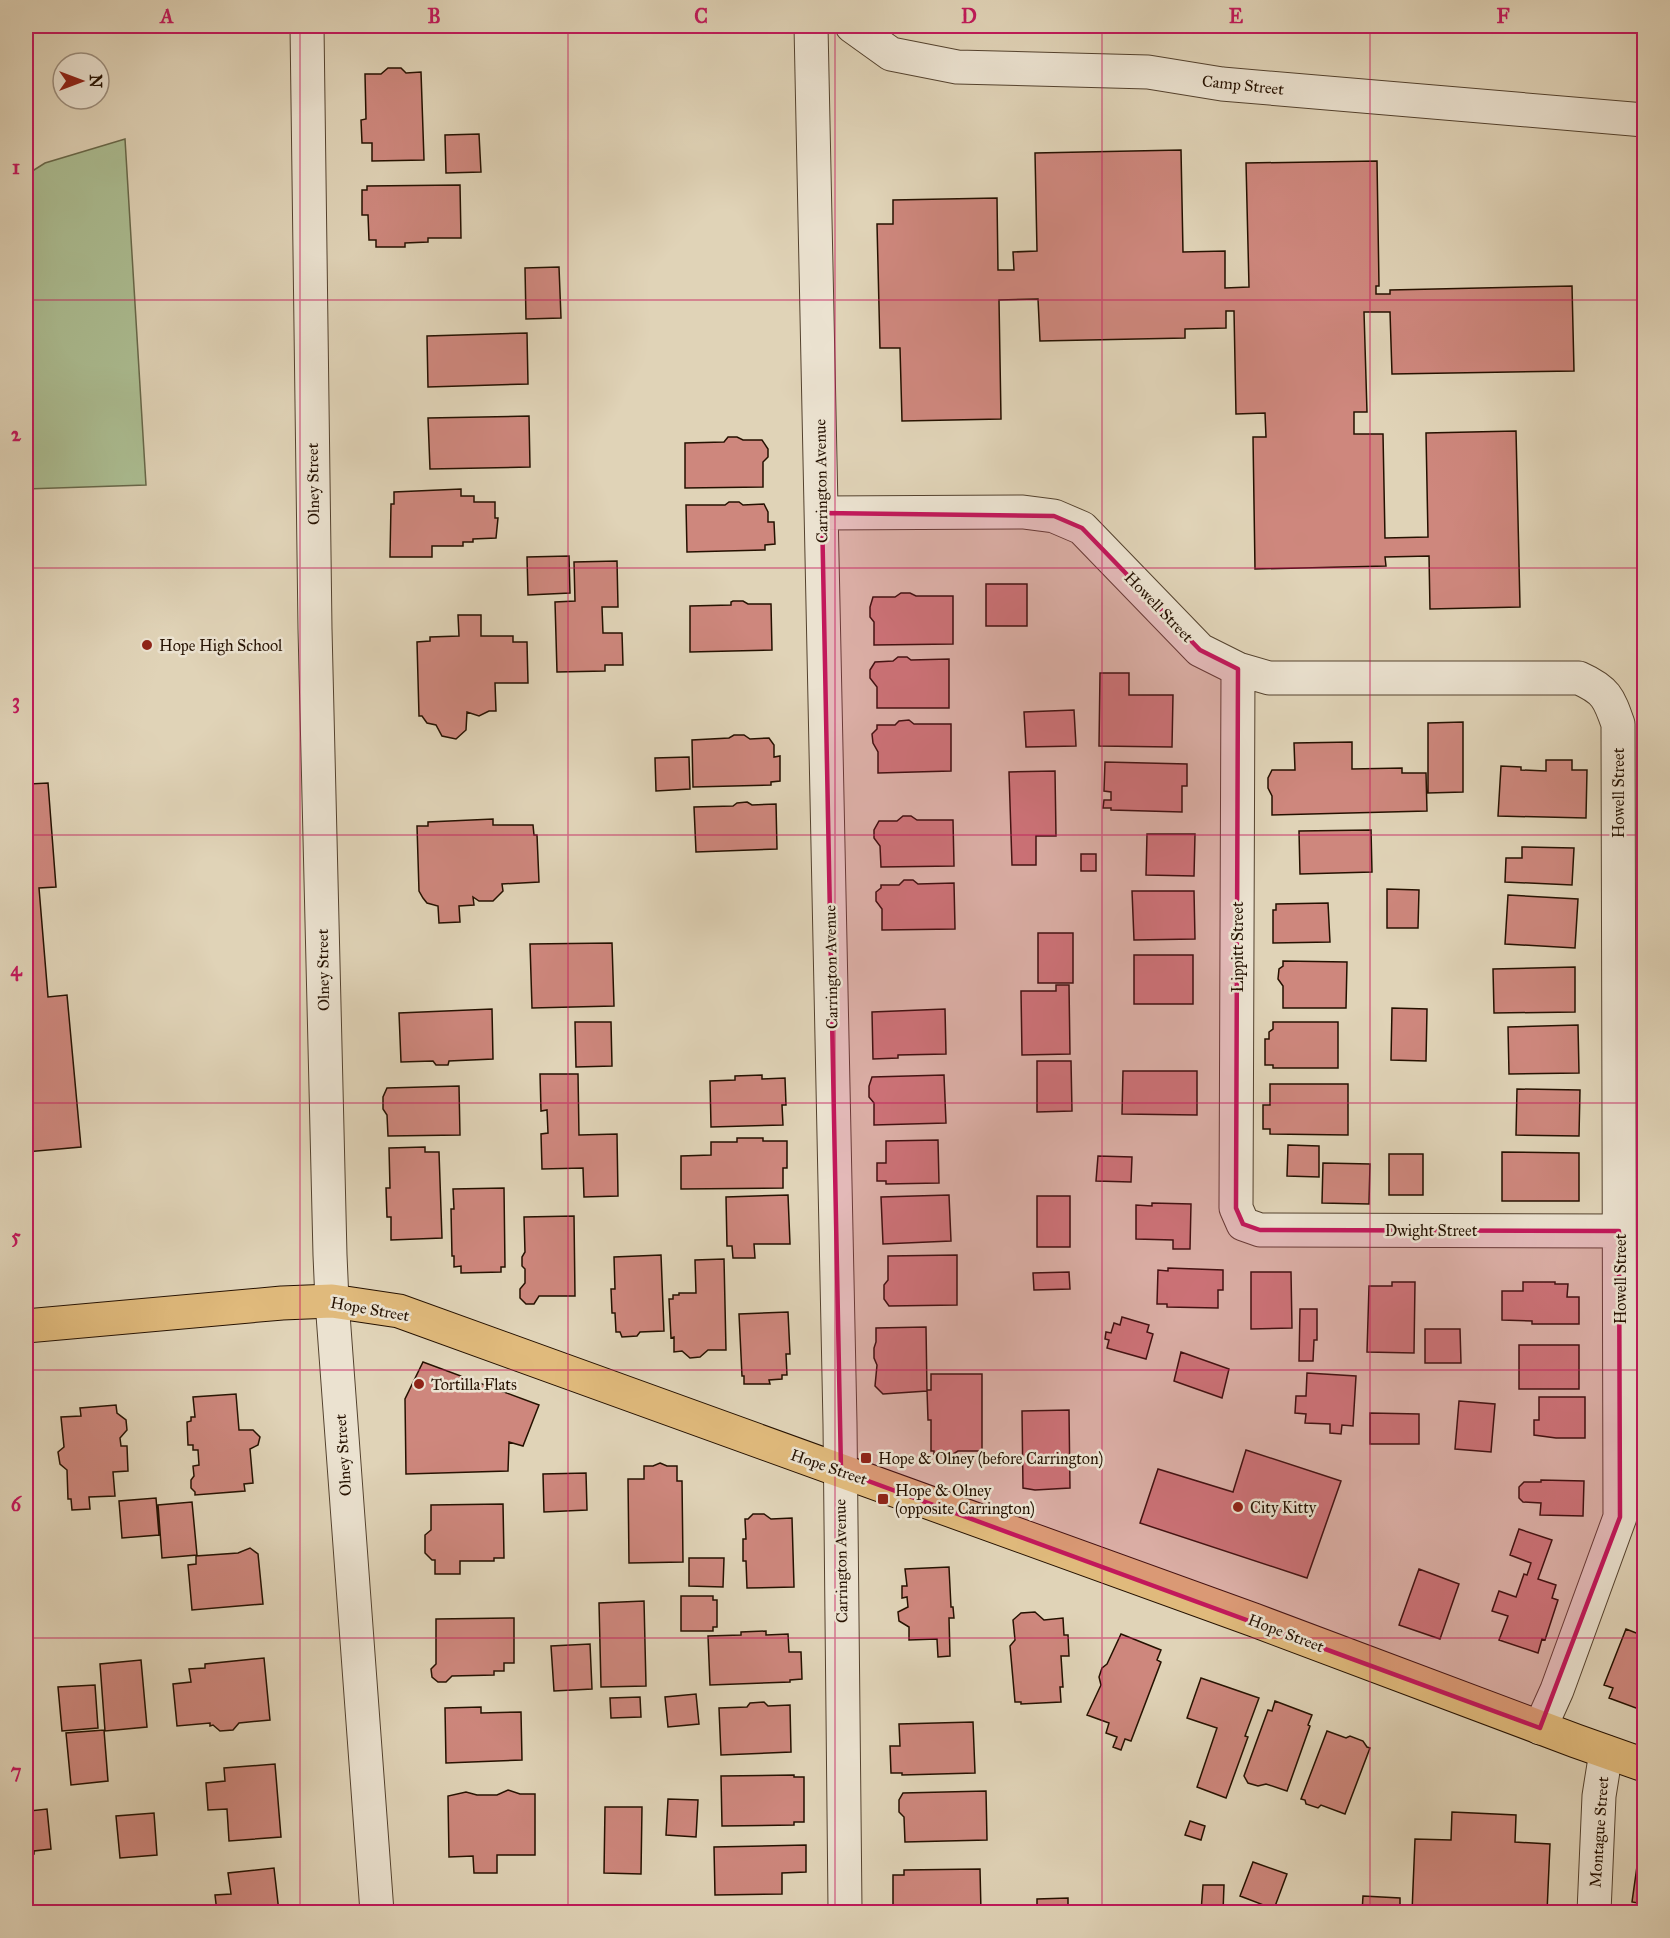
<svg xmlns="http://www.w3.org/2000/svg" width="1670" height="1938" font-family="'IM FELL Great Primer',serif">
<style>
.green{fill:#acbe93;stroke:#68684a;stroke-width:1.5}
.building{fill:#ce877d;stroke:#251100;stroke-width:1.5}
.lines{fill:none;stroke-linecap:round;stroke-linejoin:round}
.minor-casing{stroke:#54422e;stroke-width:35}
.major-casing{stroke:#251100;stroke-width:35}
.minor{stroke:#ebe2d0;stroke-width:33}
.major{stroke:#e0ba7c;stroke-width:33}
.marked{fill:#c2185b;fill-opacity:0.2;stroke:#c2185b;stroke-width:4.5;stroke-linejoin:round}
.grid{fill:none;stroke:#c2185b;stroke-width:1.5;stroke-opacity:0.55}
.poi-dot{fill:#8f2418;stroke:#ebe2d0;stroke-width:2}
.labels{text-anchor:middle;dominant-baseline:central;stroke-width:5;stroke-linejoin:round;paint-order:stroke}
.street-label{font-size:16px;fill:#251100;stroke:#ebe2d0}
.poi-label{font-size:16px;fill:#251100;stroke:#ebe2d0;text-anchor:start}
.neatline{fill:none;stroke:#c2185b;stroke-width:2}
.grid-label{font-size:20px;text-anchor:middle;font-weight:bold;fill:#c2185b}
</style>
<rect width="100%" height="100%" fill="#e0d3b7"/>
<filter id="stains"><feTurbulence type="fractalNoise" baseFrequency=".00333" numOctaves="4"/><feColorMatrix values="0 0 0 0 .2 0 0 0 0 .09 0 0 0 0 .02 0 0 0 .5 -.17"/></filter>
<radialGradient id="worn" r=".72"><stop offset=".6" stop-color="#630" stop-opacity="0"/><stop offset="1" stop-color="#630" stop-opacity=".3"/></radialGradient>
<path class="green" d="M125 139 146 485 26 489V175L45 163Z"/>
<path class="building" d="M388 68H401L406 73 421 72 424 160 372 161V143H362L361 120 366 119 365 74H381Z
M479 134 481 172 446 173 445 135Z
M1181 150 1183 252 1225 251V288L1249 287 1246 163 1377 161 1379 286H1376V294H1390V290L1572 286 1574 371 1392 374 1390 312H1364L1367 412H1354V434H1383L1385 538 1428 537 1426 433 1516 431 1520 607 1430 609 1429 556 1385 557 1386 566 1255 569 1253 437H1266L1265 413 1236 414 1234 311H1226V328L1185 329V338L1040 341 1038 299 999 300 1001 419 902 421 900 348H880L877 224H893V200L997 198 998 270H1014L1013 252 1037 251 1035 153Z
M460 185 461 238H428V242L405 243V247H376V240H369L368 215H362V190H367V186Z
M559 267 561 318 526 319 525 268Z
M527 333 528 384 428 387 427 336Z
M529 416 530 467 430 469 428 418Z
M728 437H737L743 440H762L768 449V457L763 462V487L685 488V443L724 442Z
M461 489V496H474V502H495V518H498L496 538 473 539V542H463V546H432V557H390L391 504H394V492Z
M729 502H739L743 505 764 504 768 512V522H774L775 544 765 545V550L687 552 686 505H725Z
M569 556 570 593 528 595 527 557Z
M617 561 618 607H602L603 633H622L623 665H605V671L557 672 555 602 575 601 574 562Z
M986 584H1027V626H986Z
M901 593H910L916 596H953V644L874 645V622L870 617V607L873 597H895Z
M733 601H743L748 604H771L772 650 690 652V606L731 605V602Z
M458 615H481V636H513V642H527L528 683H495L496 711H489L479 716 467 712 466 730 456 739 442 736 436 725 427 723 422 716H419L417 642 430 641V637L459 636Z
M898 657H907L911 660 949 659V708H877V687L870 678V670L875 662 893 661Z
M1100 673H1129V695H1173L1172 747 1099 746Z
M1074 710 1076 746 1026 747 1024 712Z
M909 720 914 724H951V771L878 773V752L873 743 872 734 877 729V725H895L899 721Z
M1463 722V792L1428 793V723Z
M734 735H744L750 739 769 738 774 745V757L780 756V781L771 782V785L693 787 692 740 729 738Z
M26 739 29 784 48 783 56 887 39 888 48 997 67 995 81 1147 26 1152Z
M1352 742V769L1402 768V773H1426L1427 811 1272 815V796L1268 788V778L1272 770H1295L1294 743Z
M689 757 690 789 656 791 655 758Z
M1546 760H1572V770H1587L1586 818 1498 816 1501 766 1521 767V770L1546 771Z
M1105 762 1187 764V786H1182V812L1111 810V808H1103L1104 800H1111V792L1104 791Z
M1055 771 1056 836H1036V865H1012L1009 772Z
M747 802 752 805 776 804 777 849 696 852 694 807 733 806 737 803Z
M903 816H911L917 820H953L954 866 881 867 880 846 874 838V830L879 821H897Z
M493 819V825H533L534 835H537L539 882 502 884 503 891 493 901H479L473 897 474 905 459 906 460 922 439 923 438 906 427 903 423 898 419 891 417 826H428V822Z
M1371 830 1372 872 1300 874 1299 831Z
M1147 834H1195L1194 876 1146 875Z
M1522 847 1574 848 1572 885 1505 882 1506 858H1522Z
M1081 854H1096V871H1081Z
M904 880H913L918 884 954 883 955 929 882 930V909L876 901V892L881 888V885H899Z
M1387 889 1419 890 1418 928H1387Z
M1132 891H1194L1195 939 1134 940Z
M1508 895 1578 899 1575 948 1505 944Z
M1328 903 1330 942 1273 943V910H1276V904Z
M1038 933H1073V983H1038Z
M612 943 614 1006 532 1008 530 944Z
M1134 955H1193V1004H1134Z
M1283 961 1347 962 1346 1008H1283V986L1278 979 1279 969 1283 966Z
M1575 967V1012L1494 1013 1493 969Z
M1056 985H1069L1070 1054 1022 1055 1021 991H1056Z
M1392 1008 1427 1009 1426 1061 1391 1060Z
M492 1009 493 1059 449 1061 448 1065H436L433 1061 401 1062 399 1013Z
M945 1009 946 1054 898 1055V1058L873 1059 872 1012Z
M575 1022H611L612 1066 576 1067Z
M1273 1022H1338V1068H1273V1065H1265V1039H1269V1032L1273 1029Z
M1578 1025 1579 1073 1509 1074 1508 1027Z
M1037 1061H1071L1072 1111 1037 1112Z
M1123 1071H1197V1115L1122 1114Z
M540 1074H578L579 1135 617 1134 618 1196 584 1197 583 1168 542 1169 541 1134 548 1133 547 1110 541 1111Z
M762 1075V1079L785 1078 786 1105H782L783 1125 711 1127 710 1081 735 1080V1076Z
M944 1075 946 1123 874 1125V1103L869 1097V1086L872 1077Z
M1270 1084H1348V1135L1270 1134V1129H1263V1105H1270Z
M459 1086 460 1135 388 1136 387 1115 383 1109V1097L387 1088Z
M1517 1089 1580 1090 1579 1136 1516 1135Z
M737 1138H763V1141H787V1168H783V1188L681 1189V1156L711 1155V1142H737Z
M938 1140 939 1183 886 1184V1181H877V1163H886V1141Z
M1288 1145 1319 1146V1177L1287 1176Z
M425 1147V1152H439L442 1238 391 1240V1217H387L386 1188H390L389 1148Z
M1502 1152 1579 1153V1201H1502Z
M1389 1154H1423V1195H1389Z
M1098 1156 1132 1157 1131 1182 1096 1181Z
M1323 1163 1370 1164 1369 1204 1322 1203Z
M504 1188 505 1267H501V1272L461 1273V1266L454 1267V1256H452L451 1209H454L453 1189Z
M788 1195 790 1244H754L755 1258H733L732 1246H727L726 1197Z
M949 1195 951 1241 883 1244 881 1197Z
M1037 1196H1070V1247H1037Z
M1152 1203 1191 1204 1190 1249H1173V1240L1136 1239V1205L1152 1206Z
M574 1216 575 1296H539L534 1304H526L520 1298V1289L525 1283V1269L522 1266V1257L525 1252 524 1217Z
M661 1255 664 1331 640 1332 637 1336 622 1337 620 1332H616L615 1313H612L611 1289H615L614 1257Z
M957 1255V1305L889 1306 884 1299V1285L888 1280V1256Z
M724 1259 726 1350H708L700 1357 690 1358 682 1351 674 1352V1337L671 1338 669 1299H673V1295H679V1293H696L695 1260Z
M1168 1268 1223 1270V1290H1218V1308L1167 1307V1304H1157L1158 1270 1168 1271Z
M1069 1272 1070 1289 1034 1290 1033 1273Z
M1251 1272H1291L1292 1328 1251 1329Z
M1392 1282H1415L1414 1353 1367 1352 1369 1286H1392Z
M1523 1282H1555V1284H1568L1567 1297H1579V1324H1532V1321L1502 1320V1291H1523Z
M1300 1309H1317V1340H1314L1313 1361H1299Z
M788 1312 790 1354H786L787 1375H782V1379L769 1380 770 1384H744V1376H742L739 1314Z
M1122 1317 1149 1325 1147 1332 1153 1334 1146 1359 1107 1348 1109 1340 1105 1339 1106 1332 1111 1333 1114 1323 1120 1325Z
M926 1327 927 1391 883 1394 875 1386 877 1365 874 1358V1348L876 1342V1328Z
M1425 1329H1460L1461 1363H1425Z
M1519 1345H1579V1389H1519Z
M1181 1352 1229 1369 1222 1398 1174 1381Z
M423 1362 539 1405 523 1446 509 1442 508 1471 406 1474 405 1399Z
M1307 1373 1356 1376 1353 1426 1342 1425 1341 1434 1330 1433V1424L1305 1423 1306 1414 1295 1413 1296 1396H1306Z
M931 1374H982V1451H958L950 1456 934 1454V1451H931V1420H928L927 1390H931Z
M236 1394 239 1430H253L260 1437 258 1445 250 1449 253 1483 244 1484 245 1491 195 1495V1492L191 1488V1480L194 1476 193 1466 199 1465 198 1450H193V1445H188L187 1422 191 1421V1417H195L193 1397Z
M1539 1397H1585V1438H1556L1534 1435V1420H1539Z
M1459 1401 1495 1404 1491 1452 1455 1449Z
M116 1405 117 1413 126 1420 127 1430 120 1438 121 1446H127L128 1471 113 1472 115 1496 89 1497 90 1509 72 1510 71 1499H68L67 1470 60 1464 58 1452 64 1447 61 1417 81 1416 80 1408Z
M1069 1410 1070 1488 1035 1490 1023 1488 1022 1411Z
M1370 1413 1419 1414V1444H1370Z
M1246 1450 1341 1481 1307 1578 1140 1523 1158 1469 1233 1492Z
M660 1463 667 1466H677V1481H682L683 1562 629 1563 628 1479H644V1466H653Z
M586 1473 587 1510 544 1512 543 1474Z
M1541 1480 1584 1481 1583 1516 1540 1515 1541 1503 1523 1502 1519 1498V1487L1524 1482H1541Z
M156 1498 159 1535 122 1538 119 1501Z
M192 1502 197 1555 162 1558 158 1505Z
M503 1504 504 1558H494V1561H460V1574H435V1560H432L425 1553V1535L431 1530V1505Z
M753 1514H764L771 1519 792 1518 794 1587 747 1588 746 1561H743V1539H746L745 1519H748Z
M1519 1529 1552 1540 1538 1579 1556 1585 1552 1598 1558 1600 1545 1640 1542 1639 1538 1653 1499 1640 1508 1616 1492 1611 1499 1591 1516 1597 1524 1574 1527 1575 1531 1563 1510 1555Z
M250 1548 258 1554 263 1604 192 1610 188 1565 196 1564V1556L238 1553Z
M689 1558H724L723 1587 689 1586Z
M949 1567 951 1607H953L954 1618H949L950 1656 938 1657 937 1639 909 1640V1627L899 1621 898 1612 908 1607 907 1597 902 1598V1586H907L905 1569Z
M1419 1569 1459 1584 1440 1639 1399 1625Z
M681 1596H713V1600H717V1627H713V1631H681Z
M644 1601 646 1686 601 1687 599 1603Z
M1035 1612 1044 1620 1063 1618 1064 1635H1068L1069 1656H1061L1063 1687H1060L1061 1702 1021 1704V1702H1015L1010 1646 1015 1640 1013 1620 1021 1613Z
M514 1618V1663H504V1671H494V1675L452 1676 446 1682H438L432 1677 431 1669 436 1664V1619Z
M1626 1629 1644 1636V1711L1609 1698 1613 1688 1604 1685Z
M766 1631V1635L788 1634 789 1652H801L802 1679 790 1680V1682L710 1685 708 1636 741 1635V1632Z
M1121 1634 1161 1650 1157 1660 1161 1662 1131 1741 1125 1739 1121 1750 1113 1747 1117 1737 1106 1733 1109 1723 1087 1715 1101 1685 1099 1677 1102 1668 1107 1664Z
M590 1644 592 1689 554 1691 551 1646Z
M264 1658 270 1720 239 1723 233 1730 220 1731 213 1725 210 1726V1723L177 1726 173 1684 191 1682 189 1669 205 1668V1664Z
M141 1660 147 1727 105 1731 100 1664Z
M1201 1678 1259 1698 1245 1736 1248 1737 1226 1798 1197 1787 1217 1728 1187 1718Z
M95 1685 98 1728 62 1731 58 1687Z
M696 1694 699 1724 668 1727 665 1697Z
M640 1697 641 1717 611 1718 610 1698Z
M1275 1701 1312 1715 1308 1725 1310 1726 1287 1791 1266 1784 1258 1786 1248 1783 1244 1776 1268 1710 1272 1711Z
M764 1702 768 1706 790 1705 791 1752 721 1755 719 1708 747 1707 750 1703Z
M481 1707V1713L521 1712 522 1760 446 1763 445 1708Z
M973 1722 975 1773 902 1775V1773H891L890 1746H900L899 1724Z
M104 1730 108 1781 71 1785 66 1733Z
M1327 1731 1346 1738 1350 1736 1363 1741 1367 1747 1370 1748 1345 1814 1321 1805 1318 1808 1306 1804 1305 1800 1301 1799Z
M275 1764 281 1837 229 1841 227 1809 208 1810 206 1783 225 1781 224 1768Z
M26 1767 30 1811 47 1809 51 1849 34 1851V1854H32V1862L26 1863Z
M794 1775V1777H804V1822H794V1825L722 1826 721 1776Z
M508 1790 520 1794H535V1855H497V1873H474L473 1856 449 1857 448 1796 466 1792 477 1795H497Z
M986 1791 987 1840 905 1842 904 1817 899 1812V1800L903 1793Z
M668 1799 698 1800 696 1837 666 1835Z
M605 1807H642L641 1874 604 1873Z
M1452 1812 1516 1815 1515 1842 1550 1844 1547 1912H1412L1415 1839 1451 1840Z
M154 1813 157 1855 120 1858 116 1816Z
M1190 1821 1205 1826 1201 1840 1185 1835Z
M806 1845V1872L782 1873V1894L715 1895 714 1847Z
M1640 1845 1644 1846V1904L1632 1902Z
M1253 1862 1287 1874 1274 1909 1240 1896Z
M274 1868 279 1912H217L215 1895 231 1894 228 1873Z
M980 1869 981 1912H893V1875H904V1870Z
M1203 1885H1224L1223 1912H1201Z
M1363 1896 1400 1898V1912H1362Z
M1068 1898V1912H1037V1899Z"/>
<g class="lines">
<g class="minor-casing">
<path id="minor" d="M307 26 315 629 330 1255 332 1301 377 1912
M811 26 840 1424 845 1908
M852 26 891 54 957 67 1148 72 1222 84 1644 120
M822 513 1023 512 1054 516 1082 528 1200 650 1238 669 1269 678H1579C1606 690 1609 698 1618 724L1620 1517 1557 1690 1540 1728
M1238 669 1236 1208 1243 1224 1260 1230 1619 1231
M1594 1912 1599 1796 1606 1752"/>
</g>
<g class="major-casing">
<path id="major" d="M26 1326 282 1303 332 1301 399 1311 1254 1620 1576 1741 1644 1765"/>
</g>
<use href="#minor" class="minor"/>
<use href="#major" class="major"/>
</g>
<path class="marked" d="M822 513 1054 516 1082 528 1200 650 1238 669 1236 1208 1243 1224 1260 1230 1619 1231 1620 1517 1540 1728 841 1471Z"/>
<path class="grid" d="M300 26V1912M568 26V1912M835 26V1912M1102 26V1912M1370 26V1912M26 300H1644M26 568H1644M26 835H1644M26 1103H1644M26 1370H1644M26 1638H1644"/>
<g class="poi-dot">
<circle cx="147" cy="645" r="6"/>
<circle cx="419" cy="1384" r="6"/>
<rect x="860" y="1452" width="12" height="12" rx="3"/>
<rect x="877" y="1493" width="12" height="12" rx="3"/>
<circle cx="1238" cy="1507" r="6"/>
</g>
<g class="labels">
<g class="street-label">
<text transform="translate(1243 85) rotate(6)">Camp Street</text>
<text transform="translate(821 481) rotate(-91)">Carrington Avenue</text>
<text transform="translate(313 484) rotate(-91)">Olney Street</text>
<text transform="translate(1159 607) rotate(46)">Howell Street</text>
<text transform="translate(1618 793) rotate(-90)">Howell Street</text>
<text transform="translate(1237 947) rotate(-90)">Lippitt Street</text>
<text transform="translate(831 967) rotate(-91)">Carrington Avenue</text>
<text transform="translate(323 970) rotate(-91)">Olney Street</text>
<text x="1431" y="1230">Dwight Street</text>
<text transform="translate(1620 1279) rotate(-90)">Howell Street</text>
<text transform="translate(370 1309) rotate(10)">Hope Street</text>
<text transform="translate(343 1455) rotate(-94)">Olney Street</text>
<text transform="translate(829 1467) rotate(19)">Hope Street</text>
<text transform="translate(841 1561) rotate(-91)">Carrington Avenue</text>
<text transform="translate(1286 1633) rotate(21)">Hope Street</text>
<text transform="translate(1599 1832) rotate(-86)">Montague Street</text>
</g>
<g class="poi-label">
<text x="159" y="645">Hope High School</text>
<text x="431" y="1384">Tortilla Flats</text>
<text x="878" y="1458">Hope &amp; Olney (before Carrington)</text>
<text x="895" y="1490">Hope &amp; Olney<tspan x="895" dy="18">(opposite Carrington)</tspan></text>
<text x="1250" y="1507">City Kitty</text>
</g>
</g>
<rect width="1670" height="1938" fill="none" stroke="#e0d3b7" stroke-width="66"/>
<g transform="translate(81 81) rotate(90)"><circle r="28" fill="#ebe2d0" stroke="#9c8e7d" stroke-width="1.5"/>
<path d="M0-4.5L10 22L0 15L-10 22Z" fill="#8f2418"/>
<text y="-9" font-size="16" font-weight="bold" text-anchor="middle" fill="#251100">N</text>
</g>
<rect x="33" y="33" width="1604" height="1872" class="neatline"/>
<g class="grid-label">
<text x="167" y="23">A</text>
<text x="434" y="23">B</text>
<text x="701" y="23">C</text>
<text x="969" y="23">D</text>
<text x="1236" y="23">E</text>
<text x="1503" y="23">F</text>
<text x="16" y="174">1</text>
<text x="16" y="441">2</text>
<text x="16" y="708">3</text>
<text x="16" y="976">4</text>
<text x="16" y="1243">5</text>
<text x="16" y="1511">6</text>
<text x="16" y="1778">7</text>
</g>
<rect width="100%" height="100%" filter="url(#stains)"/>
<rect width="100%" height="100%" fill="url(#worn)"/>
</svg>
